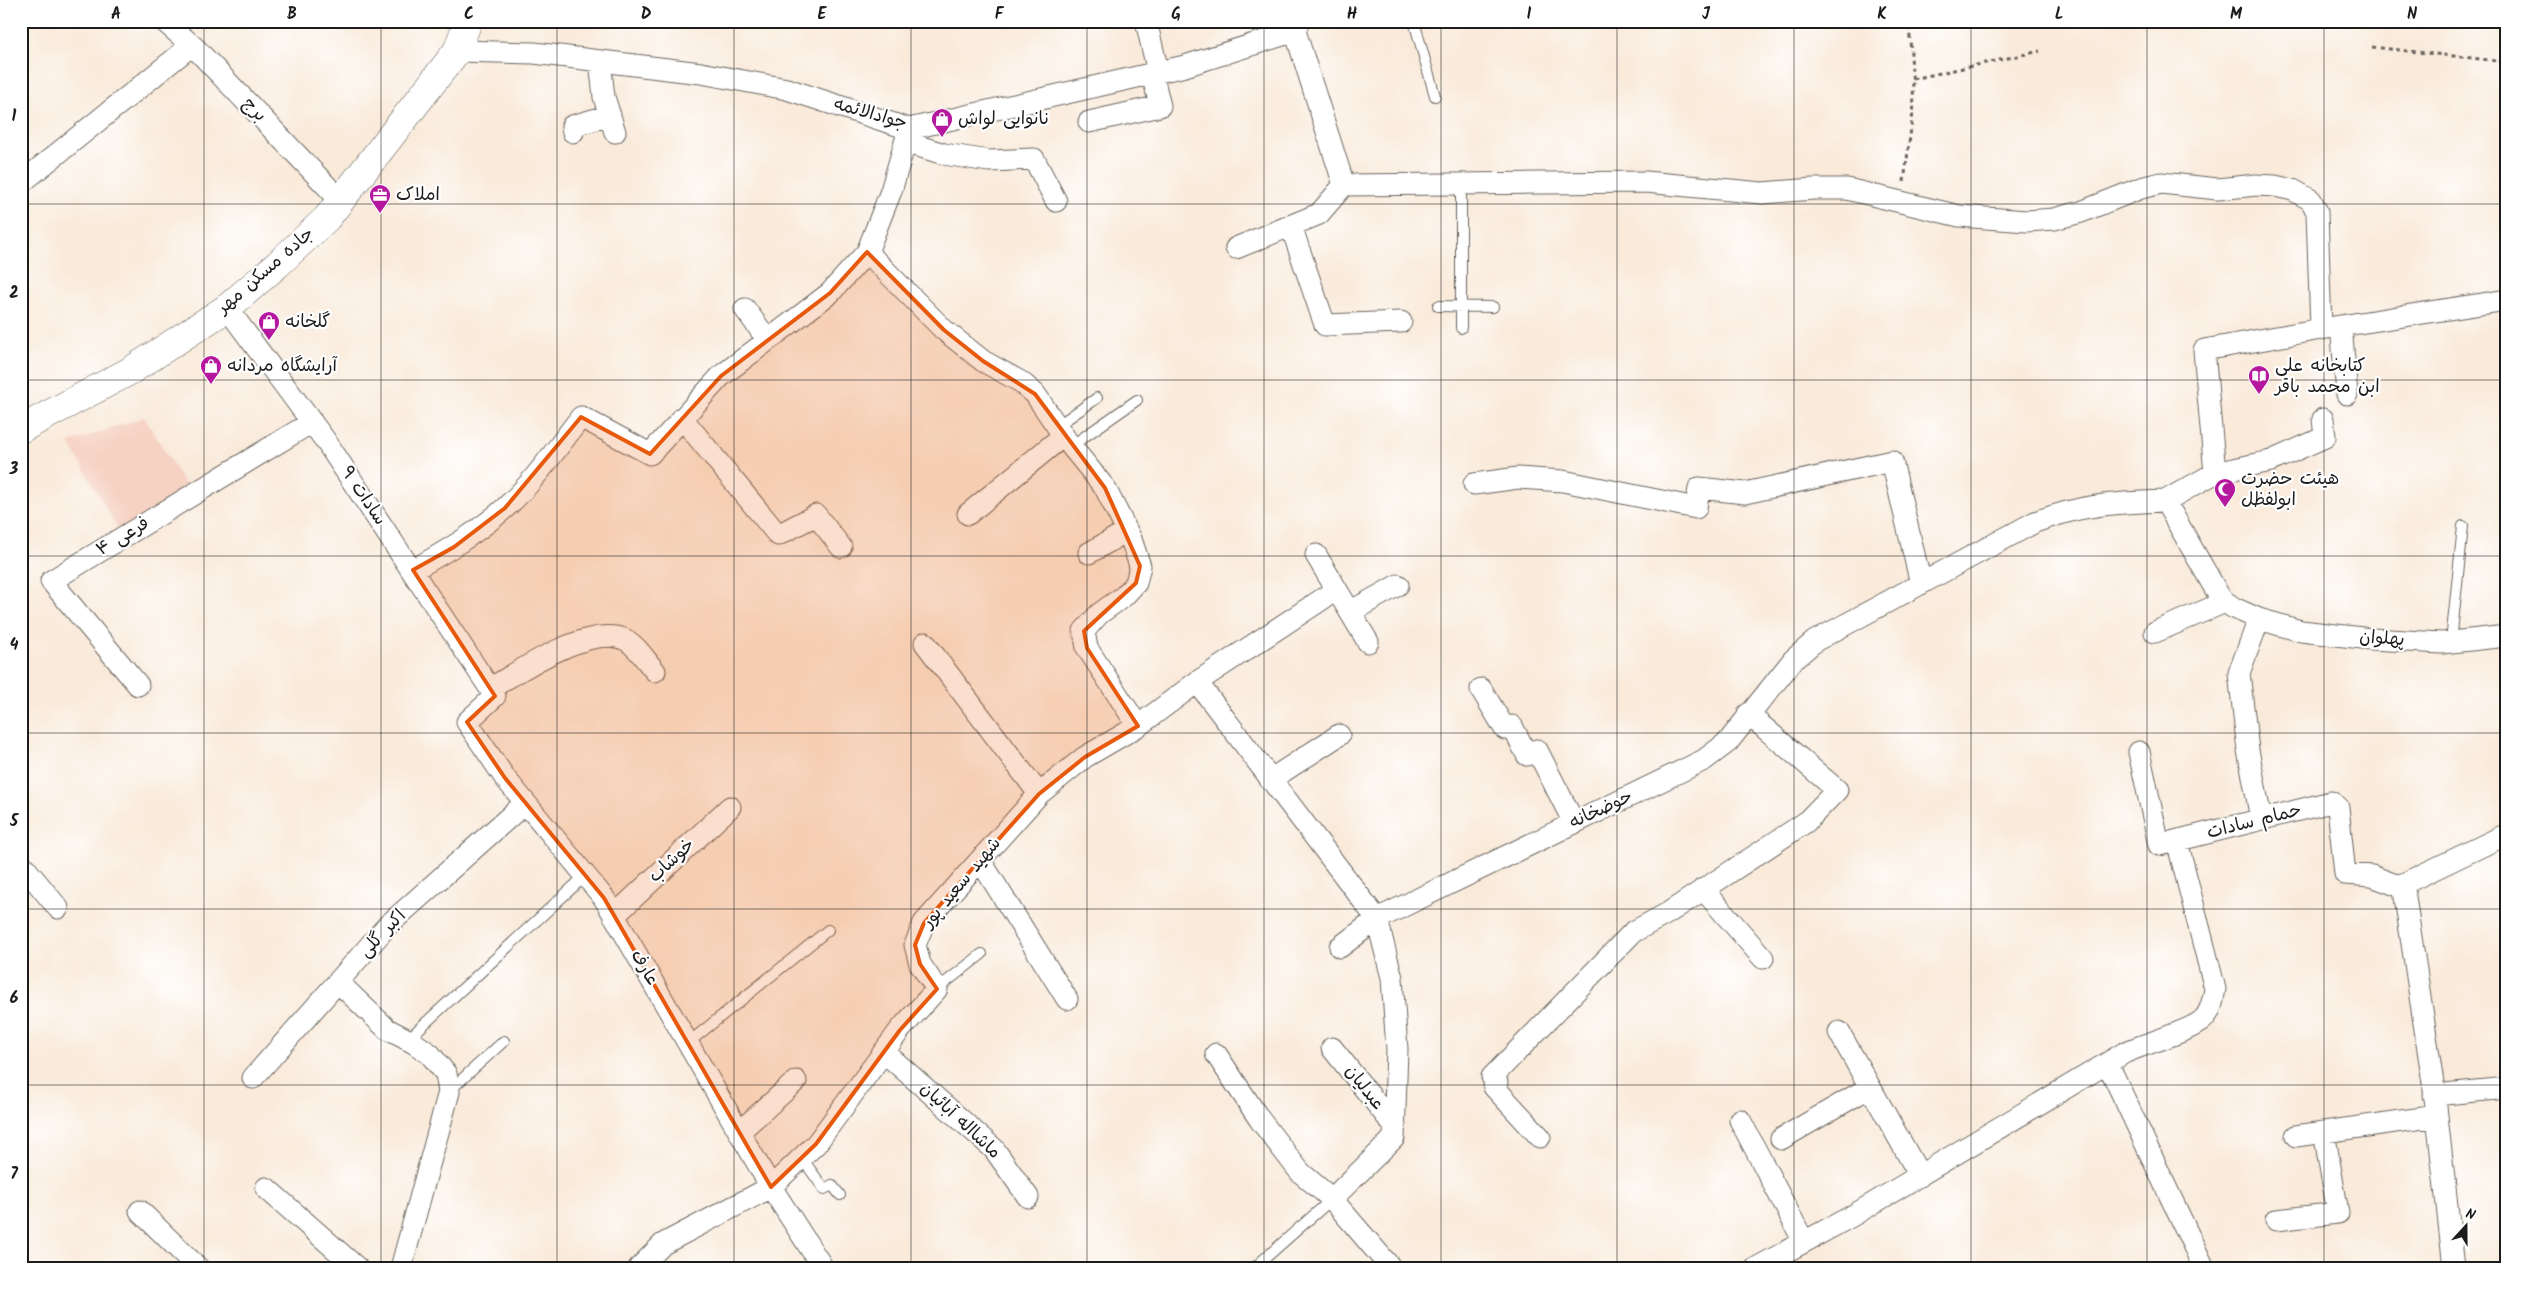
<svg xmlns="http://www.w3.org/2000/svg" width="2528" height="1289" font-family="Kalam,'Playpen Sans Arabic',sans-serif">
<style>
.built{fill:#f6d2c3}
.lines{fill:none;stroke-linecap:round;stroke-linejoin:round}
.service-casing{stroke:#69645e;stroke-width:12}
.minor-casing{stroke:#69645e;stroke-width:23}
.secondary-casing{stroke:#69645e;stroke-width:29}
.path{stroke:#69645e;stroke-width:3;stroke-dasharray:4 4;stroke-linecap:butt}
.service{stroke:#fff;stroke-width:10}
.minor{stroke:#fff;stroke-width:21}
.secondary{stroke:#fff;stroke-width:28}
.marked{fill:#e8590c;fill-opacity:0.2;stroke:#e8590c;stroke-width:4;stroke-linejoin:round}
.grid{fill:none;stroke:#1c1c1c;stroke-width:1;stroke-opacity:0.55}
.labels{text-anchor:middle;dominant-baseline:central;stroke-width:4.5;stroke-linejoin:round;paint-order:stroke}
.street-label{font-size:18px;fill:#1c1c1c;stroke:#fff}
.poi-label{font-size:18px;fill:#1c1c1c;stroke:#fff;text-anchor:start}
.neatline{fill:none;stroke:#1c1c1c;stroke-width:2}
.grid-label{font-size:16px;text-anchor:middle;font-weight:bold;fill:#1c1c1c}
</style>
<rect width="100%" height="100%" fill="#fff"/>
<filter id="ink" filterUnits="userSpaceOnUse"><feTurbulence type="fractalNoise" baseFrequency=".02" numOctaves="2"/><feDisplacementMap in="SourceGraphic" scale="10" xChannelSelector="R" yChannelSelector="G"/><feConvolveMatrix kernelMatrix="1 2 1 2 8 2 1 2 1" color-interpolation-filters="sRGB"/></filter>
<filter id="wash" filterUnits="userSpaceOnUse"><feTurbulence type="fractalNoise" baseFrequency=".0096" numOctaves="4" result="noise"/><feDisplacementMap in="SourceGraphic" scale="20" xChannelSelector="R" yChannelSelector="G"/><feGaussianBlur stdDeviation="1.12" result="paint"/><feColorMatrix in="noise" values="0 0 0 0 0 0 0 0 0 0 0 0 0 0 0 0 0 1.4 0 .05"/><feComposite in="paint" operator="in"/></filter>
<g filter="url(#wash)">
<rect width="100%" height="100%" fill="#f9eada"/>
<path class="built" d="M144 417 187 488 119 531 69 443Z"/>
</g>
<g filter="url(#ink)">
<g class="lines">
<g class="service-casing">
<path id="service" d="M1414 21 1435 96
M1438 306 1493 307
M1461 328V183
M1057 426 1097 398
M1071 446 1137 400
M2451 642 2463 526
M937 989 982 954
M408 1039 586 875
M688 1043 828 930
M449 1091 504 1041
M802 1158 824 1189 832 1185 840 1195
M1254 1268 1332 1199"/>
</g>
<g class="minor-casing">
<path id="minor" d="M164 21 196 49 341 201
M1146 21 1158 72
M1295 31 1344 185 1646 182 1762 193 1814 189H1847L1959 216 2027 221 2054 219 2081 212 2141 188 2161 183 2218 189 2256 185 2275 186 2293 190 2311 200 2317 212 2321 329 2507 300
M457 51 534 53 701 73 787 89 909 129 1185 66 1295 31 1299 21
M600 61 604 97 615 132
M1089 122 1160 106 1152 73
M909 129 891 191 867 252 944 330 983 361 1021 382 1035 394 1067 441 1105 488 1131 539 1140 566 1136 583 1124 596 1099 614 1084 631 1087 648 1138 726 1197 682 1377 919 1392 978 1397 1049 1394 1138 1332 1199 1391 1268
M573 132 572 126 610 115
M905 142 944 154 989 161 1034 159 1056 201
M21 183 192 45
M1291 226 1325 325 1401 322
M1236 248 1319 214 1344 185
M227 308 325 440 495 696 467 722 505 778 604 898 771 1187 823 1268
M745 309 767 339
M2341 326 2347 394
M682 418 778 535 816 515 841 547
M2215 473 2204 350 2321 329
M1474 484 1518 478 1563 481 1696 508 1699 488 1745 493 1892 461 1921 584
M2165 501 2215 473 2271 461 2325 437 2323 419
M968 514 1063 436
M1089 553 1127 531
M1316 555 1368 642
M413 570C445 552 477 533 505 508 534 482 557 448 581 417L650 454 721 376 830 293 867 252
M1350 612 1398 585
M2259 619 2301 631 2371 639 2442 643 2507 636
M2155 632 2225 602
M925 643 1039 794
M1197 682 1336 590
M138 685 51 581 312 422
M490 689C520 670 591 623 626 640 637 646 647 662 655 671
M1481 689 1505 729 1512 726 1527 755 1537 750 1574 823
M2139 752 2159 845 2331 802 2338 807 2345 874 2372 876 2396 885 2403 884
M1270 780 1339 735
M980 860 1067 999
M21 863 58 908
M1703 889 1763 958
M614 916 730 807
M1340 947 1377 919 1704 760 1728 742 1793 660 1815 641 2035 522C2084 504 2113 503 2165 501L2221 599 2234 608 2259 619 2239 673 2248 750 2261 819
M338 982 387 1029 414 1043 430 1054 446 1074 449 1092 401 1268
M1839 1032 1920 1176
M1332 1048 1395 1127
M884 1052 994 1149 1028 1197
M1216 1054 1260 1120 1300 1172 1332 1199
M2108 1064 2204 1268
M253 1078 387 926 525 803
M2434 1095 2507 1088
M1740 1120 1804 1242
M739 1132 796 1081
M2296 1136 2437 1116
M1540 1137 1494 1087 1497 1082 1492 1077 1633 932 1668 913 1806 822 1837 790 1748 714
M1781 1139 1870 1087
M266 1188 357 1268
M140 1211 198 1268
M2276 1220 2338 1213 2324 1132
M639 1268 663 1244 771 1187 816 1144 900 1030 937 989 920 964 915 945 924 923 1039 794 1085 757 1138 726
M1756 1268 1852 1216 2124 1053C2142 1044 2198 1030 2206 1016 2212 1008 2213 999 2215 989L2177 841
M2454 1268 2434 1089 2403 884 2507 834"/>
</g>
<g class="secondary-casing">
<path id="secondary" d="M21 429 130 371 227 308 278 264 327 218 457 51 468 21"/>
</g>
<path class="path" d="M2372 47 2507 62
M1913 79 2040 51
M1904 182 1914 105 1909 21"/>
<use href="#service" class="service"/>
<use href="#minor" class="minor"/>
<use href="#secondary" class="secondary"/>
</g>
</g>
<path class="marked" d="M867 252 944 330 983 361 1035 394 1105 488 1140 566 1136 583 1084 631 1087 648 1138 726 1085 757 1039 794 924 923 915 945 920 964 937 989 900 1030 816 1144 771 1187 604 898 505 778 467 722 495 696 413 570 454 547 505 508 581 417 650 454 721 376 830 293Z"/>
<path class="grid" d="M204 21V1268M381 21V1268M557 21V1268M734 21V1268M911 21V1268M1087 21V1268M1264 21V1268M1441 21V1268M1617 21V1268M1794 21V1268M1971 21V1268M2147 21V1268M2324 21V1268M21 204H2507M21 380H2507M21 556H2507M21 733H2507M21 909H2507M21 1085H2507"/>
<defs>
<g id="shop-pin" transform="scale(1.125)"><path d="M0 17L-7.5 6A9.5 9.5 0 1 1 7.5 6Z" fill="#b5179e" stroke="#fff"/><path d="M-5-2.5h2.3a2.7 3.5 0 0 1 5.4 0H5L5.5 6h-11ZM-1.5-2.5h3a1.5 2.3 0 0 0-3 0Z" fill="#fff"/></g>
<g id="office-pin" transform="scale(1.125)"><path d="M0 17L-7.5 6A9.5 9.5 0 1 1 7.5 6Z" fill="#b5179e" stroke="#fff"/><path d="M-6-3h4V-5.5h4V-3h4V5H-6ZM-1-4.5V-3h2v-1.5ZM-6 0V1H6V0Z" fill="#fff"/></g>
<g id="library-pin" transform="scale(1.125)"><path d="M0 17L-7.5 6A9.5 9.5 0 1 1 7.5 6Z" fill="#b5179e" stroke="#fff"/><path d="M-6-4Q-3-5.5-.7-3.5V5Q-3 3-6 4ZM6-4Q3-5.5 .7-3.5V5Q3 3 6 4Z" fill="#fff"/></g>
<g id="mosque-pin" transform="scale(1.125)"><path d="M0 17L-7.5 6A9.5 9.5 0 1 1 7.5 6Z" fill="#b5179e" stroke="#fff"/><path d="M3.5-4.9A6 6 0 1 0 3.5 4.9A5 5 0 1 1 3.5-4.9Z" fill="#fff"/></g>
</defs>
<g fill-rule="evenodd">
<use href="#shop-pin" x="942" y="119"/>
<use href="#office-pin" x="380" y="195"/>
<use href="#shop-pin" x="269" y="322"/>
<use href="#shop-pin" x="211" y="366"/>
<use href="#library-pin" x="2259" y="376"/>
<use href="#mosque-pin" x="2225" y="489"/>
</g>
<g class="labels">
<g class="street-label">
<text transform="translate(254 110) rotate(46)">برج</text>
<text transform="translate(870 114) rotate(16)">جوادالائمه</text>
<text transform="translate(266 271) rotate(-41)">جاده مسکن مهر</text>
<text transform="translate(363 496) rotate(56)">سادات ۹</text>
<text transform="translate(123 537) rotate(-31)">فرعی ۴</text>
<text transform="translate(2382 639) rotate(4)">پهلوان</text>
<text transform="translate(1601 810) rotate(-25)">حوضخانه</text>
<text transform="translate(2254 822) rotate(-14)">حمام سادات</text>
<text transform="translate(672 861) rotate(-43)">خوشاب</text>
<text transform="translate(962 883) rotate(-50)">شهید سعید پور</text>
<text transform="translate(383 934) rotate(-46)">اکبر گلی</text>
<text transform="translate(644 968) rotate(60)">عارف</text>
<text transform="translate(1364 1088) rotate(52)">عبدلیان</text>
<text transform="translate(960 1121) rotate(43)">ماشااله آبائیان</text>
</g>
<g class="poi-label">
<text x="958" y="119">نانوایی لواش</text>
<text x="396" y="195">املاک</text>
<text x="285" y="322">گلخانه</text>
<text x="227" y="366">آرایشگاه مردانه</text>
<text x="2275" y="366">کتابخانه علی<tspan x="2275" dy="21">ابن محمد باقر</tspan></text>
<text x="2241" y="479">هیئت حضرت<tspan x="2241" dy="21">ابولفظل</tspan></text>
</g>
</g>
<rect width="2528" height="1289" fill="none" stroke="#fff" stroke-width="55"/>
<g transform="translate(2466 1226) rotate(21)" stroke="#ffffff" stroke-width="4" paint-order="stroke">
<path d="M0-4L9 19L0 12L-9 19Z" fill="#1c1c1c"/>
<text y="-8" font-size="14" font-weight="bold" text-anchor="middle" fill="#1c1c1c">N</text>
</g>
<rect x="28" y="28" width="2472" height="1234" class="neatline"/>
<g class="grid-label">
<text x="116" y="19">A</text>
<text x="292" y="19">B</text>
<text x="469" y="19">C</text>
<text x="646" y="19">D</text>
<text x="822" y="19">E</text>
<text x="999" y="19">F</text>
<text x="1176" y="19">G</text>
<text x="1352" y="19">H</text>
<text x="1529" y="19">I</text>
<text x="1706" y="19">J</text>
<text x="1882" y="19">K</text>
<text x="2059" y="19">L</text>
<text x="2236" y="19">M</text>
<text x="2412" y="19">N</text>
<text x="14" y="121">1</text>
<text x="14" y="298">2</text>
<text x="14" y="474">3</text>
<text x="14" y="650">4</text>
<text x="14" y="826">5</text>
<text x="14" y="1003">6</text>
<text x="14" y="1179">7</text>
</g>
</svg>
